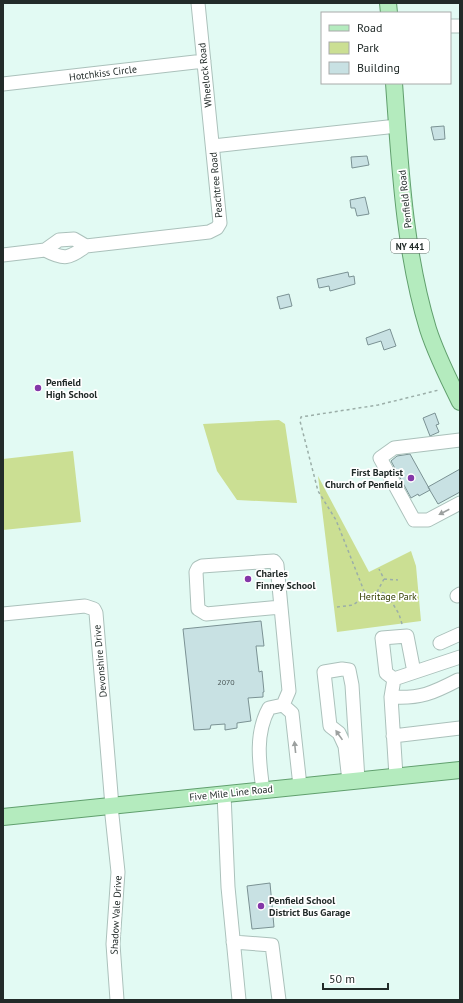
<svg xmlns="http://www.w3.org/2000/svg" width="463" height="1003" font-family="'PT Sans',sans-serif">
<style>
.green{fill:#cbdf93}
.building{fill:#c8e1e3;stroke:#7b9294}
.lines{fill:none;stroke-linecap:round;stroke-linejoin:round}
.minor-casing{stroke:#abc1bb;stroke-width:15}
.major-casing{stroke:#609f6d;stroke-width:18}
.path{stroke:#9baea8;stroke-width:1.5;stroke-dasharray:3 3;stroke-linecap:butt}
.minor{stroke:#fff;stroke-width:13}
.major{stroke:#b4ebbe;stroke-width:16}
.oneway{fill:#9ca09f}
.poi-dot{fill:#8437a8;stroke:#fff;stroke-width:1.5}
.labels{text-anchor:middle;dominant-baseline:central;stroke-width:3.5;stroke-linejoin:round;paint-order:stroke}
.number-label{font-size:8px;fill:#4c5858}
.shield{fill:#fff;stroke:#646b69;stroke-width:1}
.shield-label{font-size:9px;font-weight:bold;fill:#222b29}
.street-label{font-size:10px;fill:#222b29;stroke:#fff}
.poi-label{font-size:10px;font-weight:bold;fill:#222b29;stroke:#fff;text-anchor:start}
.park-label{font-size:10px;fill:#323e00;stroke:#fff}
</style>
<rect width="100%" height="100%" fill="#e2faf3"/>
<path class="green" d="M279 420 285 424 297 503 237 500 217 471 203 424Z
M73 451 81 522 3 530V459Z
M318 476 369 572 411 551 416 566 421 621 337 632Z"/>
<path class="building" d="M444 126 445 139 434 140 431 127Z
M367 156 369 165 352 168 351 157Z
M365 197 369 214 357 216 355 208H351L350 200Z
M348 272 349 277 354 276 355 284 330 291 329 286 319 288 317 279Z
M289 294 292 306 280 309 277 297Z
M390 329 396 346 384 350 381 341 368 345 366 338Z
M435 413 439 424 436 425 439 432 430 436 423 418Z
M410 454 430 490 419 496 418 494 411 498 391 461 397 456Z
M460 469V492L438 504 428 487Z
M261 621 264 646H256L259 672 262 671 264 692H263V697L248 698 251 721 237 723V728L225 730V724L211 725 210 729 194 730 183 629Z
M270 883 274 927 252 929 247 886Z"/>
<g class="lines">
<g class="minor-casing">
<path id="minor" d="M450 26H460
M3 84 204 61
M213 146 397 126
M45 250C64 260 69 259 86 246
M3 255 45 250 59 240 74 239 86 246 209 232 217 228 220 223 198 3
M460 440 394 448 380 458 414 520H428L460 503
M457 596 460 594
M281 607 206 614 198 609 196 572 198 568 202 566 274 561 277 565 289 691 283 705
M3 614 85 606 94 609 96 613 112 806
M440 643 460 634
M394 679 386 673 382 638 407 636 414 672
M391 697C420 699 433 693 458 680
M393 736 460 728
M396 776 391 697 394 679 460 657
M349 781 345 746 339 733 330 726 324 672 342 669 349 670 352 685 358 780
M263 790C259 762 255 733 269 708L283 705 292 713 300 786
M224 794 228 887 239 1000
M111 806 118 872 113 944 117 1000
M233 942 272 945 279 1000"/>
</g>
<g class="major-casing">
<path id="major" d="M388 3 389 13
M394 83C400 165 404 250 428 329 436 354 448 378 460 402
M3 817 460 770"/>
</g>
<path class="path" d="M384 579 398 580
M377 592 384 579 379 569
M337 607 353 605 366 596
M402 624 399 614 387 594 380 592 366 596 364 591 336 520 318 491 300 421 301 417 378 405 439 390"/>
<use href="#minor" class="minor"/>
<use href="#major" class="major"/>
</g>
<defs><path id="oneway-solid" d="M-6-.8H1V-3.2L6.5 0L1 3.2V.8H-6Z"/></defs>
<g class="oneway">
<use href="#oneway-solid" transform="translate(444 512) rotate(153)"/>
<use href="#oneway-solid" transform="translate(339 735) rotate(-125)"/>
<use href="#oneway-solid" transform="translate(295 747) rotate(-96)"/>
</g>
<g class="poi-dot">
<circle cx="38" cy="388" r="4"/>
<circle cx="411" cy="478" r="4"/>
<circle cx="248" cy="579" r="4"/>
<circle cx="261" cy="906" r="4"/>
</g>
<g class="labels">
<g class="number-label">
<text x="226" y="682">2070</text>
</g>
<rect class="shield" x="391" y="239" width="38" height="14" rx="3"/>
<g class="shield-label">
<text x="410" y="246">NY 441</text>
</g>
<g class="street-label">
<text transform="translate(103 73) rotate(-7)">Hotchkiss Circle</text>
<text transform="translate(205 75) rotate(-96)">Wheelock Road</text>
<text transform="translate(216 185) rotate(-95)">Peachtree Road</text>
<text transform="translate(405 199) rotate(-96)">Penfield Road</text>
<text transform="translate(100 661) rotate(-95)">Devonshire Drive</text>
<text transform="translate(231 793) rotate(-6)">Five Mile Line Road</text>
<text transform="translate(116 915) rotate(-87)">Shadow Vale Drive</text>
</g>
<g class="poi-label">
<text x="46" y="382">Penfield<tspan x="46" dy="12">High School</tspan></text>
<text x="403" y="472" text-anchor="end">First Baptist<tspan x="403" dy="12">Church of Penfield</tspan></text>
<text x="256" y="573">Charles<tspan x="256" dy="12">Finney School</tspan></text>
<text x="269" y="900">Penfield School<tspan x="269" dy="12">District Bus Garage</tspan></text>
</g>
<g class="park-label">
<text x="388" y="596">Heritage Park</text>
</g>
</g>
<rect width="463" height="1003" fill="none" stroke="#222b29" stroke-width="8"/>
<rect x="321" y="12" width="130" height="72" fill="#ffffff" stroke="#a7aaa9"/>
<rect x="329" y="25" width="20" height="6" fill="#b4ebbe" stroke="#a7aaa9"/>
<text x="357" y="32" font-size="12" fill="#222b29">Road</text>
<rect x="329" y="42" width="20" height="12" fill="#cbdf93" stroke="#a7aaa9"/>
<text x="357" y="52" font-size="12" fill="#222b29">Park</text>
<rect x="329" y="62" width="20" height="12" fill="#c8e1e3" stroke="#a7aaa9"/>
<text x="357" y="72" font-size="12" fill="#222b29">Building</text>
<path d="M323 983v6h65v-6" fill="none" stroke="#222b29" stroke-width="2"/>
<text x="329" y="983" font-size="12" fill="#222b29" stroke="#ffffff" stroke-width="3" paint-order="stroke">50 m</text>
</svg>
